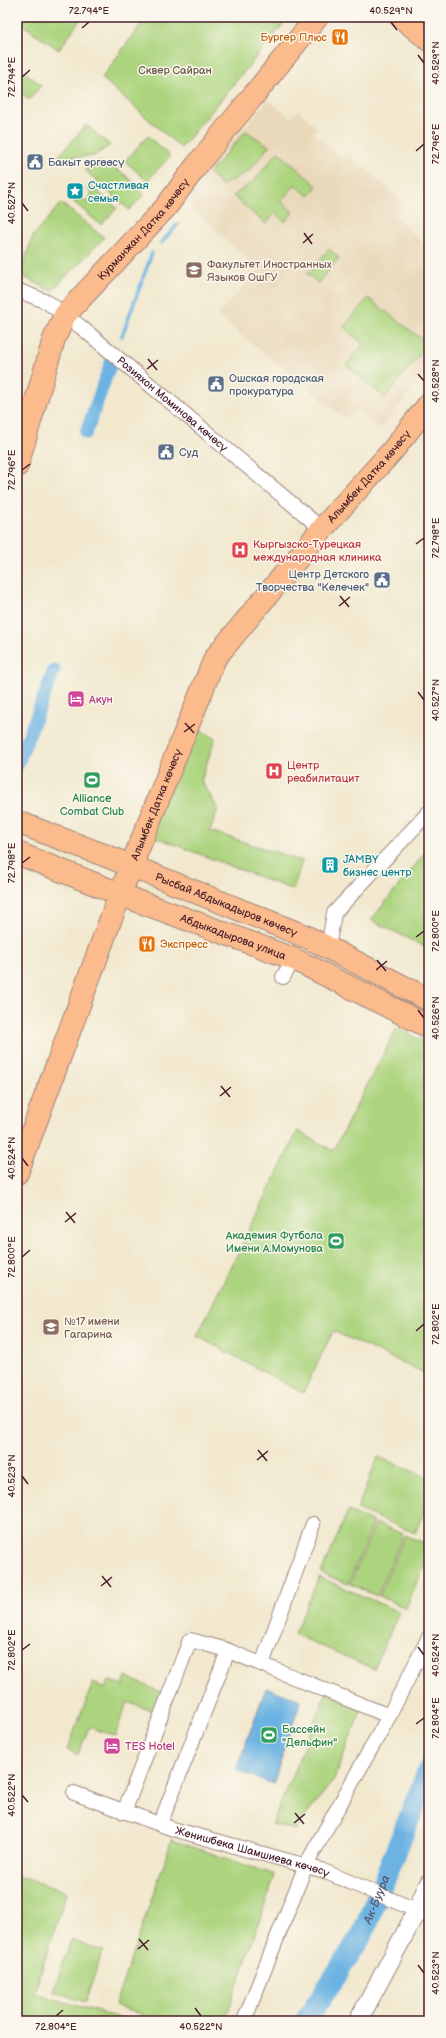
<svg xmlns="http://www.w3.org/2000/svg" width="446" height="2038" font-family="'Balsamiq Sans',sans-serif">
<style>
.built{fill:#e9d9ba}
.green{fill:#acd47e;stroke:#7b7a54}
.water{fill:#6cb3e3;stroke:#5b6987}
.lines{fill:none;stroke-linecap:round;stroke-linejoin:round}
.stream{stroke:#6cb3e3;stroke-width:3.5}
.canal{stroke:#6cb3e3;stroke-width:13}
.river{stroke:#6cb3e3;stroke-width:22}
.minor-casing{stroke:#9e847c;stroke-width:16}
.tertiary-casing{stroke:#9e847c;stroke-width:20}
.primary-casing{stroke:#9e847c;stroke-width:24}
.minor{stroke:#fff;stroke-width:14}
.tertiary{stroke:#fff;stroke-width:18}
.primary{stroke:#fbbb8c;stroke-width:22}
.ticks{fill:none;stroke:#4a1f2b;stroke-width:1.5}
.labels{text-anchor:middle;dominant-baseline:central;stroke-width:3;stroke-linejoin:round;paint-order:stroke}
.food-label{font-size:11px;fill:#c56008;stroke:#fbf7ec;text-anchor:end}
.park-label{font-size:11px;fill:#675544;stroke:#fbf7ec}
.service-label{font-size:11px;fill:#4e5e75;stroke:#fbf7ec;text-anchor:start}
.culture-label{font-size:11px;fill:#0d838f;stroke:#fbf7ec;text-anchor:start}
.street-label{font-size:11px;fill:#4a1f2b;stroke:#fbf7ec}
.education-label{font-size:11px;fill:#785e54;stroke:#fbf7ec;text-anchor:start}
.health-label{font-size:11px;fill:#be3a42;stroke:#fbf7ec;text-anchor:start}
.hotel-label{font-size:11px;fill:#b23c85;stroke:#fbf7ec;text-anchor:start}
.leisure-label{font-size:11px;fill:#27864d;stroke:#fbf7ec}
.water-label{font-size:12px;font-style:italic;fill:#56536b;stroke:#fbf7ec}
.neatline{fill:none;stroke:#4a1f2b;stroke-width:1.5}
.ticks-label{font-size:10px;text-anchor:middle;fill:#4a1f2b}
</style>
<rect width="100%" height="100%" fill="#fbf7ec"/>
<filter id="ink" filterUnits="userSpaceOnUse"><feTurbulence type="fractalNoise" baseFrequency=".025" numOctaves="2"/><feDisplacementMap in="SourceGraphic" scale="8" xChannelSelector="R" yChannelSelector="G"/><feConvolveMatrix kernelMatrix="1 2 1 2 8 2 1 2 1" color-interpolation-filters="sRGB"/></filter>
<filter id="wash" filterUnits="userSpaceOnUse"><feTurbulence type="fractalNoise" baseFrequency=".012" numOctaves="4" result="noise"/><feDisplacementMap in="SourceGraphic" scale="16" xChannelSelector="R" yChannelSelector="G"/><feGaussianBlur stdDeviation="0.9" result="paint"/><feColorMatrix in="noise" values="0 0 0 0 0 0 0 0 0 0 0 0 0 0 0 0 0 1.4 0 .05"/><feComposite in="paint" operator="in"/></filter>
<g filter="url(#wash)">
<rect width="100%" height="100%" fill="#f1e8ce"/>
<path class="built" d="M268 100 290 118 298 110 317 128 313 133 342 158 349 153 404 204 395 216 429 249V368L380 429 357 410 345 418 217 315 259 270 182 199Z"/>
<path class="green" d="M17 17H82L59 50 17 21Z
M146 17H289L181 148 102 78Z
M18 67 41 85 29 100 17 90Z
M86 125 110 145 94 156 57 158Z
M246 131 269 146 249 171 221 186 209 173Z
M148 136 170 156 147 181 125 161Z
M278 152 317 186 309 196 295 185 281 201 293 212 285 222 275 213 266 224 233 196 254 181Z
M99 162C118 167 133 180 144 195L129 210 85 170Z
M90 185 117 208 101 225 74 202 79 197 86 202 92 194 87 189Z
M61 203 104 238 52 291 20 275 33 236Z
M329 249 339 258 318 283 307 274Z
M368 298 428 344 385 398 346 365 363 344 344 327Z
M197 728 215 738 201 781 218 809 210 831 302 861 293 890 150 835Z
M429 848V949L371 920Z
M397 1028 429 1044V1375L333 1331 303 1393 197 1336 298 1131 333 1151Z
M378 1457 429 1478V1499L415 1533 357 1509Z
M348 1511 374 1522 348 1584 321 1573Z
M376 1523 403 1534 377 1596 350 1584Z
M405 1535 429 1545V1554L406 1608 379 1596Z
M319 1577 399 1612 374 1669 294 1634Z
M126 1677 161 1692 155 1712 127 1702 115 1736 89 1727 78 1755 67 1750 93 1683 106 1688 109 1680 123 1686Z
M326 1693 362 1708 334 1779 295 1830 272 1824Z
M172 1840 275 1875 225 2021H160L115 2005Z
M17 1876 67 1892 34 1993 129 2021H17Z
M71 1940 103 1951 85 2002 53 1991Z"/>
<path class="water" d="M266 1688 301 1700 273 1784 236 1770Z"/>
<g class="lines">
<path class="stream" d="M161 243 178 224
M122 336 152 253"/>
<path class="canal" d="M86 433 112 360
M17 766 54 670"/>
<path class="river" id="s1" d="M306 2021 363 1933 429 1769"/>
</g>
</g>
<g filter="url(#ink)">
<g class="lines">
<g class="minor-casing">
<g id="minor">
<path id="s2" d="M17 290 47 302 81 327 322 529"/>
<path d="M328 948 334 913 429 812"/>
<path d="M283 977 294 959"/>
<path d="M262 1664 313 1524"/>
<path d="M389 1716 429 1637"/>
<path id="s3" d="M74 1793 173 1829 321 1870 416 1910 429 1917"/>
<path d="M124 1812 190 1640 224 1649 389 1716 306 1865 244 2021"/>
<path d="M160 1824 228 1651"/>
</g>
</g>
<g class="tertiary-casing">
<path id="tertiary" d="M358 2021 410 1924 429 1883"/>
</g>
<g class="primary-casing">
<g id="primary">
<path d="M401 17 429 40"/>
<path id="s4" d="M17 466 54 339 65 315 166 207 197 165 317 17"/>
<path id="s5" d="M17 822 109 857 307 937 429 1000"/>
<path id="s6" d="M17 853 135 900 294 959 429 1027"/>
<path id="s7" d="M17 1173 120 894 215 658 322 529 393 450 429 404"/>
</g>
</g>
<use href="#minor" class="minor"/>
<use href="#tertiary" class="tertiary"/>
<use href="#primary" class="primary"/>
</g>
</g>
<path class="ticks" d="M391 22 397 30M82 28 89 22M418 55 424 63M22 77 30 70M416 151 424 144M22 203 28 211M304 233 312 244M303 243 313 234M148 359 157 370M147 369 158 360M418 374 424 381M22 470 30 464M416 544 424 538M340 596 349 607M339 606 350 597M418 692 424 700M185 723 194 733M184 732 195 724M22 863 30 857M416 937 424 931M377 960 386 971M376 970 387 961M418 1010 424 1018M221 1086 230 1097M220 1096 231 1087M22 1158 28 1166M66 1212 75 1223M65 1222 76 1213M22 1257 30 1250M416 1331 424 1324M258 1450 267 1461M257 1460 268 1451M22 1476 28 1484M102 1576 111 1587M101 1586 112 1577M418 1647 424 1655M22 1650 30 1644M416 1724 424 1718M22 1795 28 1802M295 1813 304 1824M294 1823 305 1814M139 1939 148 1950M138 1949 149 1940M418 1965 424 1973M195 2008 201 2016M56 2016 63 2010"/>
<defs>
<g id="restaurant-square" transform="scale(0.9)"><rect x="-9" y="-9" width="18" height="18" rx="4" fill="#e8710a" stroke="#fbf7ec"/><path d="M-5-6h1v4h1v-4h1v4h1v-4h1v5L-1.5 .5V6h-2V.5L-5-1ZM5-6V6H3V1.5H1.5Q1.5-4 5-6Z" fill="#fff"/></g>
<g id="civic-square" transform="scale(0.9)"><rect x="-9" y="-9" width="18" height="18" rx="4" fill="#5c6f8a" stroke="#fbf7ec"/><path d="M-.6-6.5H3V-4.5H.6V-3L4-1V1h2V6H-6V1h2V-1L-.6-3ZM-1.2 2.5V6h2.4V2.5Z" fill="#fff"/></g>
<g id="sight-square" transform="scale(0.9)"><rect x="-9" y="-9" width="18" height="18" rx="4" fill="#0f9aa8" stroke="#fbf7ec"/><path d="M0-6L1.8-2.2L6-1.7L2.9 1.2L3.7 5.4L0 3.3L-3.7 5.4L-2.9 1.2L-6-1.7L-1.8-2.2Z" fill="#fff"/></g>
<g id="university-square" transform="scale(0.9)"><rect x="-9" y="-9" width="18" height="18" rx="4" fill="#8d6e63" stroke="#fbf7ec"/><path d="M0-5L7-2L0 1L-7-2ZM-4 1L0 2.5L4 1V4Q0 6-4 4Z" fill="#fff"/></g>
<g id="hospital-square" transform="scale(0.9)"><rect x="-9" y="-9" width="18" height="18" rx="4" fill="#e0444e" stroke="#fbf7ec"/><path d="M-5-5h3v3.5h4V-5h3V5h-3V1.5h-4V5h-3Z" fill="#fff"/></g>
<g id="hotel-square" transform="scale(0.9)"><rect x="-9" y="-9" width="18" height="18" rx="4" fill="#d1479c" stroke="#fbf7ec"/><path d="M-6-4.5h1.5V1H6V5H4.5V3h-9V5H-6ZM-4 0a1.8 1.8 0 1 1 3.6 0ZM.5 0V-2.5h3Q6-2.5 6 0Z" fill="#fff"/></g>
<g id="stadium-square" transform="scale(0.9)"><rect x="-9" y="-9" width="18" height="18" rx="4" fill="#2e9e5b" stroke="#fbf7ec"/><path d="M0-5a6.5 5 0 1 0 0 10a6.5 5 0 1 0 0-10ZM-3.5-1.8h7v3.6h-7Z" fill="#fff"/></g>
<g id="building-square" transform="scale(0.9)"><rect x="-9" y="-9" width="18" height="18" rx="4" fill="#0f9aa8" stroke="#fbf7ec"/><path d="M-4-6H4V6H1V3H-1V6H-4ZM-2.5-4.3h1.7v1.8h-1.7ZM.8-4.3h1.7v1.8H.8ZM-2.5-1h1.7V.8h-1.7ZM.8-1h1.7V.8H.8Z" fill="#fff"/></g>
<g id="school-square" transform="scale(0.9)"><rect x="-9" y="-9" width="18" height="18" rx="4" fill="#8d6e63" stroke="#fbf7ec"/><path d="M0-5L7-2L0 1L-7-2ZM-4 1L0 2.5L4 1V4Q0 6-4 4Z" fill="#fff"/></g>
</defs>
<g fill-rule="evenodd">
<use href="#restaurant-square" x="340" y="37"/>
<use href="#civic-square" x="35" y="162"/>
<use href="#sight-square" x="75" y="191"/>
<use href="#university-square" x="194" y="270"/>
<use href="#civic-square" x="216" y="384"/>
<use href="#civic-square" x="166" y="452"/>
<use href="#hospital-square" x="240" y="550"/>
<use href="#civic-square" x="382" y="580"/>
<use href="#hotel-square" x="76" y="699"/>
<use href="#hospital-square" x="274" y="771"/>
<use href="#stadium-square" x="92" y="780"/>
<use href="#building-square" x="330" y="865"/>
<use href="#restaurant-square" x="147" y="944"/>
<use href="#stadium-square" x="336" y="1241"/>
<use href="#school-square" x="51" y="1327"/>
<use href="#stadium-square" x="269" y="1735"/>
<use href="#hotel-square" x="112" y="1746"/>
</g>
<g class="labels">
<g class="food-label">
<text x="327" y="37">Бургер Плюс</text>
<text x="160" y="944" text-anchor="start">Экспресс</text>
</g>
<g class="park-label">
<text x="175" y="70">Сквер Сайран</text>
</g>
<g class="service-label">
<text x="48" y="162">Бакыт өргөөсү</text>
<text x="229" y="378">Ошская городская<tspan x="229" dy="13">прокуратура</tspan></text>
<text x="179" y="452">Суд</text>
<text x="369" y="574" text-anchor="end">Центр Детского<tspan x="369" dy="13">Творчества "Келечек"</tspan></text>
</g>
<g class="culture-label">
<text x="88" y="185">Счастливая<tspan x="88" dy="13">семья</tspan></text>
<text x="343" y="859">JAMBY<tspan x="343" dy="13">бизнес центр</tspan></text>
</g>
<g class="street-label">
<text stroke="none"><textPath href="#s4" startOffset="275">Курманжан Датка көчөсү</textPath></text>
<text stroke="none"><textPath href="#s2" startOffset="194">Розияхон Моминова көчөсү</textPath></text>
<text stroke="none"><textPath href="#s7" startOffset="790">Алымбек Датка көчөсү</textPath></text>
<text stroke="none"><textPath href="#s7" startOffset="394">Алымбек Датка көчөсү</textPath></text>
<text stroke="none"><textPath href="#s5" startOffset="225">Рысбай Абдыкадыров көчөсү</textPath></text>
<text stroke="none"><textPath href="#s6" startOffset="232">Абдыкадырова улица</textPath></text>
<text stroke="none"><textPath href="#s3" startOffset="188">Женишбека Шамшиева көчөсү</textPath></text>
</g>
<g class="education-label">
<text x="207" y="264">Факультет Иностранных<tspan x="207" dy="13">Языков ОшГУ</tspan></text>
<text x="64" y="1321">№17 имени<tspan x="64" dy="13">Гагарина</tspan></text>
</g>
<g class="health-label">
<text x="253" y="544">Кыргызско-Турецкая<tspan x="253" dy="13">международная клиника</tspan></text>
<text x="287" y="765">Центр<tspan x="287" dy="13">реабилитацит</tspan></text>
</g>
<g class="hotel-label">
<text x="89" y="699">Акун</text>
<text x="125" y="1746">TES Hotel</text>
</g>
<g class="leisure-label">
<text x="92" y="798">Alliance<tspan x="92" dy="13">Combat Club</tspan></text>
<text x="323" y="1235" text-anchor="end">Академия Футбола<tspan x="323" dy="13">Имени А.Момунова</tspan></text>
<text x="282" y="1729" text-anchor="start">Бассейн<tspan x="282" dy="13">"Дельфин"</tspan></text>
</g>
<g class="water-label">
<text stroke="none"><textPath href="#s1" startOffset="141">Ак-Буура</textPath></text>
</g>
</g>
<rect width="446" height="2038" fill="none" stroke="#fbf7ec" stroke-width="44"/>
<rect x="22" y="22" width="402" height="1994" class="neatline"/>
<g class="ticks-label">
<text x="89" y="14">72.794°E</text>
<text x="391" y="14">40.529°N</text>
<text transform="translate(435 63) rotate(-90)" y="4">40.529°N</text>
<text transform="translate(11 77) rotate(-90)" y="4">72.794°E</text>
<text transform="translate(435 144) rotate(-90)" y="4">72.796°E</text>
<text transform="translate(11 203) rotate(-90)" y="4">40.527°N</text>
<text transform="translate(435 381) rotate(-90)" y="4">40.528°N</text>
<text transform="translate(11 470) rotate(-90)" y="4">72.796°E</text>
<text transform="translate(435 538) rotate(-90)" y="4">72.798°E</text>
<text transform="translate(435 700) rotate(-90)" y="4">40.527°N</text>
<text transform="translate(11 863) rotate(-90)" y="4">72.798°E</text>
<text transform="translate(435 931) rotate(-90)" y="4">72.800°E</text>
<text transform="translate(435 1018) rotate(-90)" y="4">40.526°N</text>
<text transform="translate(11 1158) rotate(-90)" y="4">40.524°N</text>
<text transform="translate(11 1257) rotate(-90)" y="4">72.800°E</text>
<text transform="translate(435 1324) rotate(-90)" y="4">72.802°E</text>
<text transform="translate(11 1476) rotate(-90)" y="4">40.523°N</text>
<text transform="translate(11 1650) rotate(-90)" y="4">72.802°E</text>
<text transform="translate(435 1655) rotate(-90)" y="4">40.524°N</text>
<text transform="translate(435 1718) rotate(-90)" y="4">72.804°E</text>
<text transform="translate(11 1795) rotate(-90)" y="4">40.522°N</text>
<text transform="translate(435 1973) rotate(-90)" y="4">40.523°N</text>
<text x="56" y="2030">72.804°E</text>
<text x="201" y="2030">40.522°N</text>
</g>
</svg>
